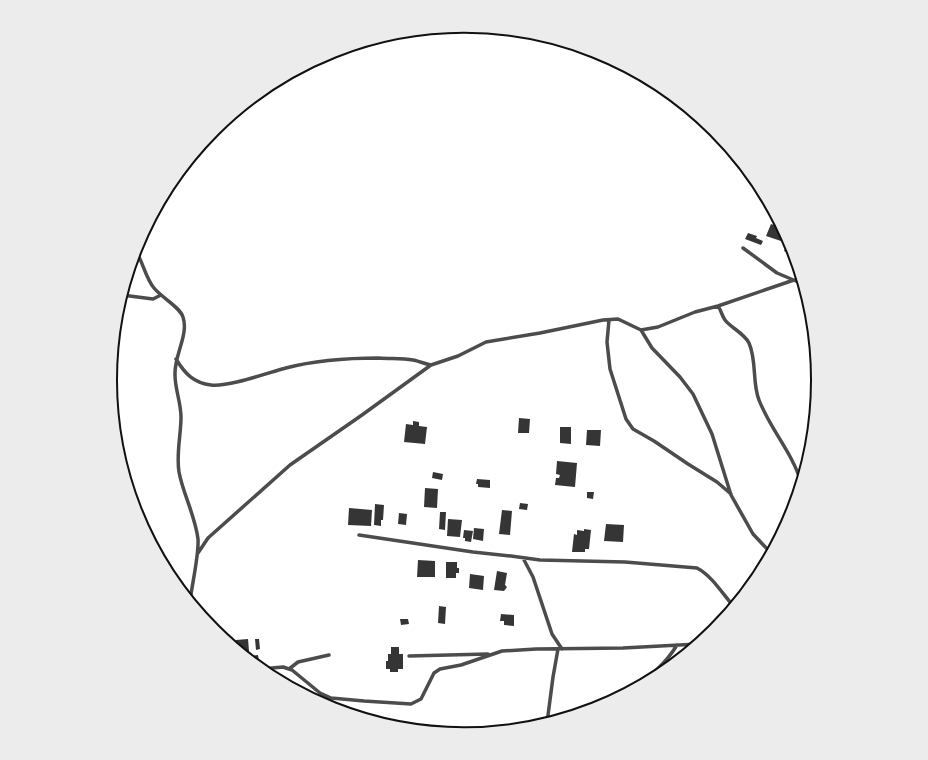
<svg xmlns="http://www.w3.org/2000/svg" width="928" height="760" font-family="'Sofia Sans Condensed',sans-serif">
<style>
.building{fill:#353535}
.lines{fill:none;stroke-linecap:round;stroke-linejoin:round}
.minor{stroke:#4c4c4c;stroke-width:3.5}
.rim{fill:none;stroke:#111;stroke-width:2}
</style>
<rect width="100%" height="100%" fill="#fff"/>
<path class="building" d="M771 224 782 228 784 231 781 241 766 236Z
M748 233 757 236 756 238 763 241 761 245 745 239Z
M788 243 791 245 795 256 784 251Z
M519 418 530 419 529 433H518Z
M413 421 419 422V426L427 427 425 444 404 442 406 424 413 425Z
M560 427H571V444L560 443Z
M587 430H601L600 446 586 445Z
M557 461 577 463 575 487 555 485 556 478H559L560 475 556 474Z
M433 472 443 474 442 480 432 478Z
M477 479 490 480V488L478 487V484H476Z
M425 488 438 489 437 508 424 507Z
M587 492H594L593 499 587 498Z
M520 503 528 504 527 510 519 509Z
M375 504 384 505 383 520H381V526L374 525Z
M349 508 372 510 371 526 348 525Z
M502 510 512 511 510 535 499 534Z
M440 512H446L445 530 439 529Z
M399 513 407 514 406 525 398 524Z
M448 519 462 520 460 537 447 536Z
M606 524 624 525 623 542 604 541Z
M474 528 484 529 483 541 473 539Z
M584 529 591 530 589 549H585V552H572L574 534 577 535V530L584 531Z
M464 530 473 531 471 542 465 541V538H463Z
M418 560 435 561V577H417Z
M446 562H457V568H459V573H456V578H446Z
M497 571 507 573 505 585 507 587 504 591 494 590Z
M470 574 484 576 483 590 469 588Z
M439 606 446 607 445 624 438 623Z
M501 614 514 615V626L504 625V621H500Z
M400 619H408L409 624 401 625Z
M248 639 249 651 241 652 237 649 236 640Z
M255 639H259L260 649 256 650Z
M391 647H399V654H403V669H398V672H390V669H386V661H388V654H391Z
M258 655 259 661 252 662 251 656Z"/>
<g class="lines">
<path class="minor" d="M743 248 777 273 803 284
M135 250C143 261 145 277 154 288 161 297 180 307 183 317 189 335 174 355 175 375 175 389 181 403 181 417 181 435 176 454 179 472 183 494 195 515 198 539 199 556 192 583 190 602
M122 295 153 299 161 295
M718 306C721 310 722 316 725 320 731 328 744 333 749 343 757 361 752 383 759 400 770 429 792 452 801 482
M609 320 607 342 610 369 626 419 633 429 654 441 688 464 717 482 731 494
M641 330 652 348 680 377 693 394 712 434 731 495 753 534 771 553
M176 359C185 374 194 383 211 385 229 387 267 373 286 368 316 360 348 358 379 358 390 359 402 358 413 360 419 361 425 364 431 365
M359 535 473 552 511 556 540 560 625 562 697 568C712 576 722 593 734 607
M198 553 208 538 290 465 362 415 431 365 458 356 486 342 540 333 603 320 618 319 641 330 658 327 695 312 718 306 794 280
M523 558 533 577 552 634 562 649
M409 656 488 654
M261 669 283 667 292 670 320 693 331 698 364 701 411 704 421 699 434 673 440 669 461 665 502 651 536 649 623 648 698 644
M289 669 298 662 329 655
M613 700C619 694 626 691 634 686 652 676 666 663 677 645
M547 723 553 677 558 649"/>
</g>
<path d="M0 0H928V760H0ZM117 380a347 347 0 1 1 694 0a347 347 0 1 1-694 0Z" fill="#ececec" fill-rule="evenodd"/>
<path class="rim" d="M117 380a347 347 0 1 1 694 0a347 347 0 1 1-694 0Z"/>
</svg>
